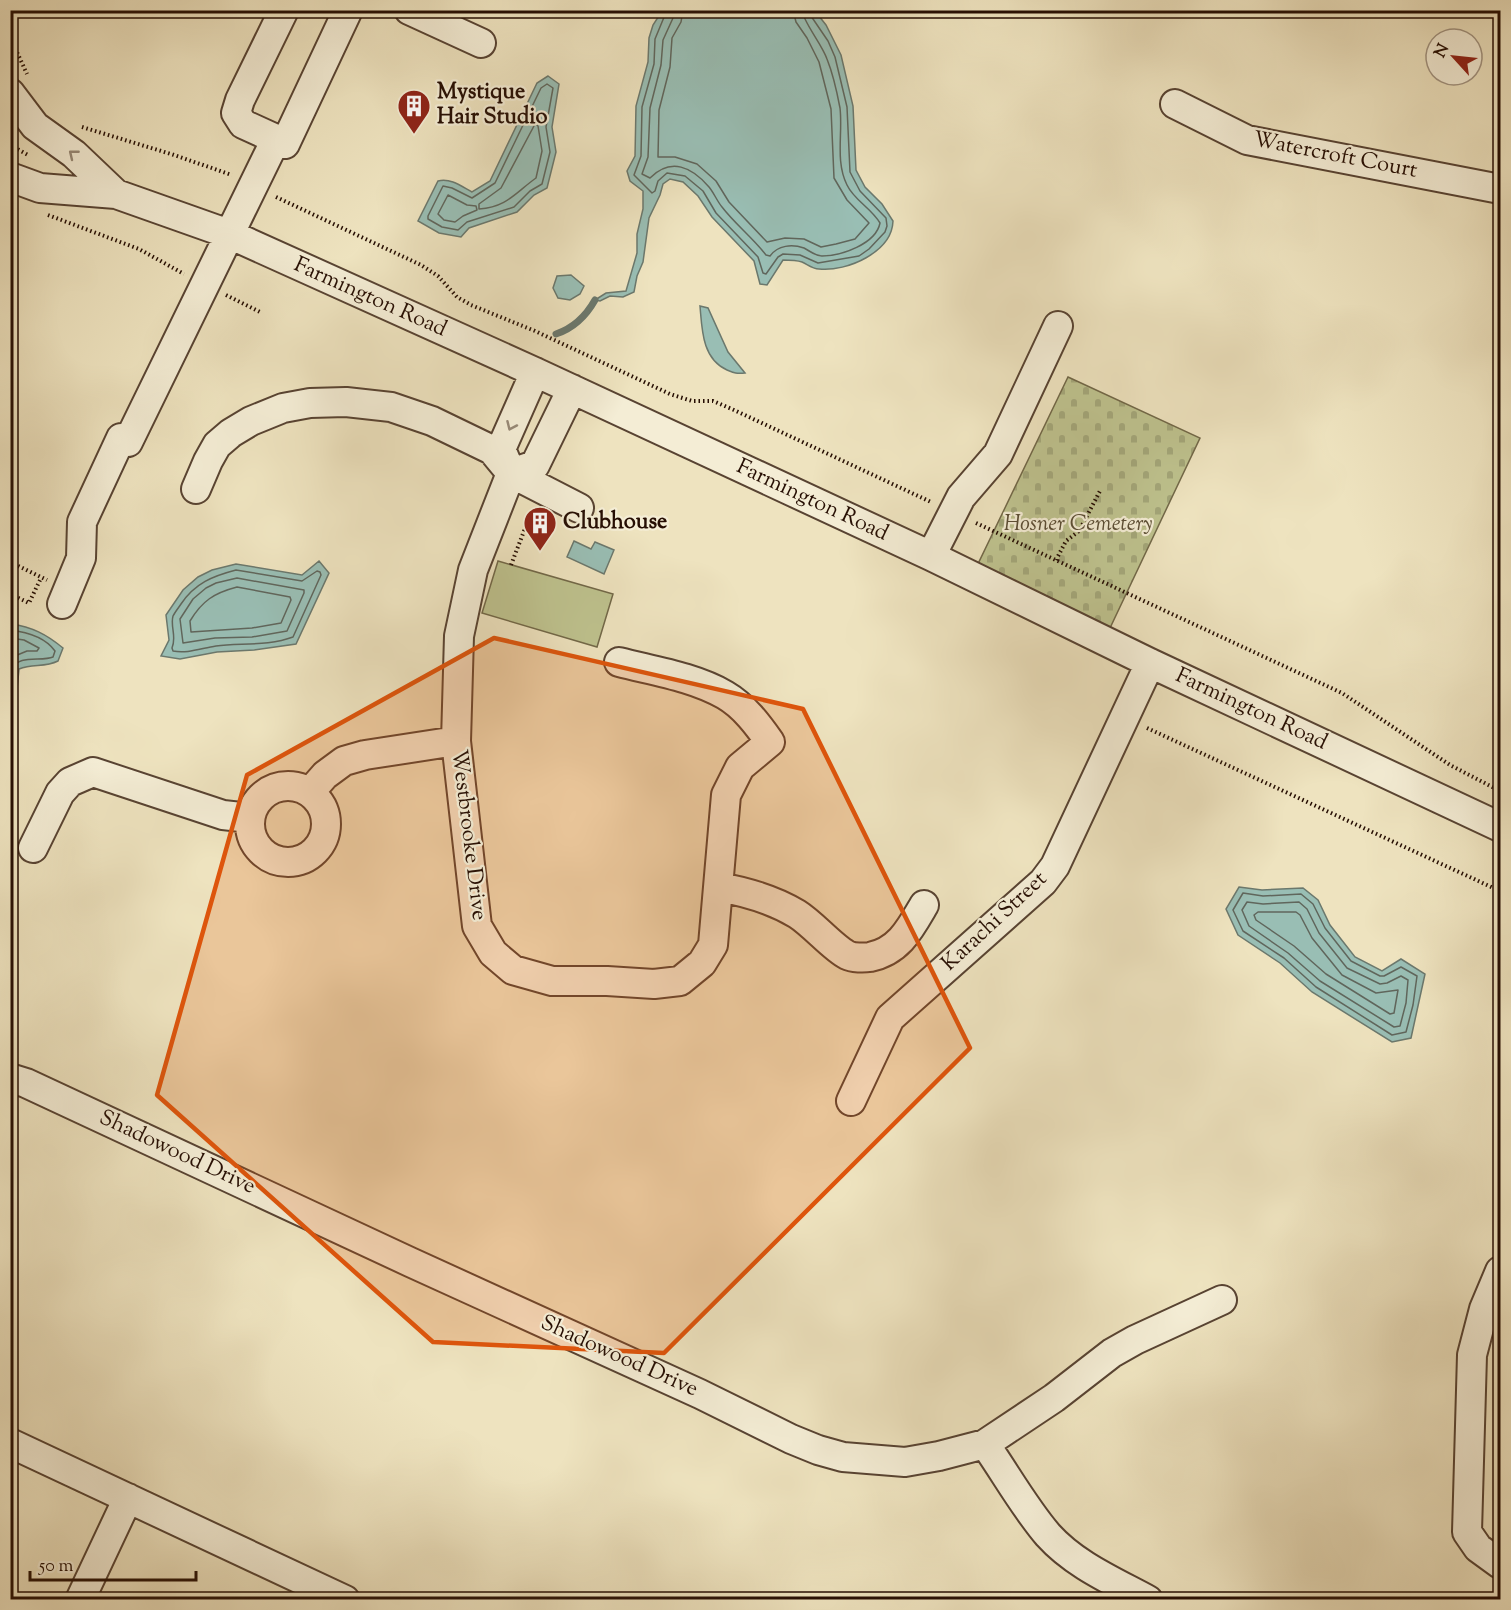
<svg xmlns="http://www.w3.org/2000/svg" width="1511" height="1610" font-family="'Sorts Mill Goudy',serif">
<style>
.grass{fill:#bec28e;stroke:#726848;stroke-width:1.5}
.cemetery{fill:url(#cemetery-stones);stroke:#726848;stroke-width:1.5}
.water{fill:#99beb4;stroke:#6b786d;stroke-width:1.5}
.lines{fill:none;stroke-linecap:round;stroke-linejoin:round}
.shore{stroke:#60665c;stroke-width:1.5}
.stream{stroke:#6b786d;stroke-width:7}
.minor-casing{stroke:#584332;stroke-width:32}
.path{stroke:#260e03;stroke-width:4;stroke-dasharray:1.5 3;stroke-linecap:butt}
.minor{stroke:#f4edd5;stroke-width:28}
.oneway{stroke:#978976}
.marked{fill:#de550c;fill-opacity:0.2;stroke:#de550c;stroke-width:4.5;stroke-linejoin:round}
.labels{text-anchor:middle;dominant-baseline:central;stroke-width:4.5;stroke-linejoin:round;paint-order:stroke}
.poi-label{font-size:22px;font-weight:bold;fill:#260e03;stroke:#f4edd5;text-anchor:start}
.street-label{font-size:22px;fill:#260e03;stroke:#f4edd5}
.park-label{font-size:22px;font-style:italic;fill:#5b4d34;stroke:#f4edd5}
</style>
<defs>
<pattern id="cemetery-stones" width="16" height="16" patternUnits="userSpaceOnUse" patternTransform="scale(1.5)"><rect width="16" height="16" fill="#bec28e"/><path d="M2 7V4a2 2 0 0 1 4 0v3zM10 15v-3a2 2 0 0 1 4 0v3z" fill="#a3a679"/></pattern>
</defs>
<rect width="100%" height="100%" fill="#eee3bf"/>
<filter id="stains"><feTurbulence type="fractalNoise" baseFrequency=".00333" numOctaves="4"/><feColorMatrix values="0 0 0 0 .2 0 0 0 0 .09 0 0 0 0 .02 0 0 0 .5 -.17"/></filter>
<radialGradient id="worn" r=".72"><stop offset=".6" stop-color="#630" stop-opacity="0"/><stop offset="1" stop-color="#630" stop-opacity=".3"/></radialGradient>
<path class="grass" d="M498 561 613 594 597 647 482 613Z"/>
<path class="cemetery" d="M1068 377 1200 438 1110 628 977 566Z"/>
<path class="water" d="M662 11H815L826 25 841 55 853 106 856 170 865 187 882 204 893 221C892 252 847 272 819 269 812 269 807 264 802 262 796 260 789 260 783 260L767 285 760 284 754 261 712 217 698 196 683 182 670 179 663 184 660 195 649 218 643 262 637 276 634 292 623 297 610 296 600 301 595 300 606 293 626 291 637 253V234L643 209V191L630 181 627 171 635 156 636 106 648 62 649 38 653 25Z
M548 76 559 84 552 127 556 152 547 188 534 195 517 212 469 228 461 237 439 233 418 221 438 181C451 178 461 186 472 192L490 181 537 83Z
M571 275 584 286 580 294 570 300 558 298 553 288 557 276Z
M700 306 708 308 728 352 745 373C737 374 734 373 727 370 702 359 702 329 700 306Z
M574 541 591 549 595 542 614 550 604 574 567 557Z
M319 561 329 573 296 644 254 650 217 652 180 659 161 656 169 640 166 615 183 590 198 577 212 570 236 564 302 575Z
M11 624C32 627 46 634 63 648L58 661C44 668 33 663 19 669L17 689 11 698Z
M1239 887 1262 890 1303 888 1318 900 1330 925 1355 957 1382 971 1401 959 1425 974 1411 1038 1392 1042 1312 992 1280 963 1238 935 1226 909Z"/>
<g class="lines">
<path class="shore" d="M667 10 655 39 654 64 642 107 641 156 634 175 652 193 655 191 658 181 667 173 685 176 703 191 716 213 758 257 763 273 766 274 778 257 783 254 800 255 818 263 859 256 869 249 885 232 887 226 886 218 860 191 850 172 847 107 835 57 828 41 811 16 810 10
M674 10 673 18 663 40 661 65 650 108 648 157 642 174 650 178C671 157 692 167 709 187 714 193 717 201 722 207 735 224 753 238 766 255L770 256C778 245 792 244 804 248 810 251 815 256 822 256 841 256 876 244 880 223 871 208 854 200 847 185 835 161 843 133 840 108 837 92 833 74 827 59 822 44 803 22 802 10
M683 10 681 22 672 38 670 67 659 110 658 157H675L697 164 716 181 729 202 767 242 785 238 804 239 821 247 836 244 855 239 869 223 847 200 834 178 831 109 819 62 807 38 796 22 793 10
M547 84 553 88 546 127 550 152 542 184 530 191 514 207 467 222 458 230 442 227 428 219V216L443 186 452 188 472 198 495 183 541 88Z
M535 124 538 126 542 151 536 178C515 193 507 207 479 209V204L501 188Z
M448 195 467 205 476 206 477 210 463 216 455 222 444 220 438 214Z
M236 570 302 581 317 571 320 572 321 575 293 637C269 646 241 643 216 646 202 648 187 654 173 651L172 648C177 637 170 626 173 616 175 612 179 607 181 604 195 583 213 576 236 570Z
M237 578 304 590V593L287 631 252 637 215 638 183 643 180 619 193 599 206 588 216 583Z
M237 587 290 597 291 600 281 623 252 628 191 632 190 621C202 601 214 593 237 587Z
M10 630C27 632 45 637 55 651L53 657C42 662 17 654 13 669 11 675 12 682 10 689
M10 638 24 640 39 648 37 651H27L10 658
M1243 893 1263 896 1301 894 1313 904 1325 928 1351 961 1380 976H1384L1401 967 1417 976 1413 1005 1406 1032 1392 1035 1316 987 1284 958 1243 931 1233 910Z
M1247 902 1263 904 1299 902 1307 909 1319 933 1347 968 1380 984 1387 983 1401 976 1408 980 1406 1003 1400 1026 1394 1027 1320 981 1288 953 1249 926 1242 910Z
M1258 912H1296L1300 915 1312 938 1342 975 1376 993 1398 990 1394 1013 1390 1014 1326 974 1294 946 1256 920 1254 915Z"/>
<path class="stream" d="M556 334C574 328 586 316 595 300"/>
<g class="minor-casing">
<path id="minor" d="M409 10 481 43
M10 93 35 126 74 154 116 194
M1175 104 1247 140 1500 189
M276 139 243 124 236 113 240 100 284 10
M10 177 40 188 116 194 229 234 535 372 931 556 1150 663 1500 827
M535 372 501 449 511 473 535 465 572 389
M128 442 276 139 285 144 348 10
M511 473 473 570 459 636 456 741 477 926 493 953 513 970 552 981H607L654 984 680 981 702 963 713 945 726 795 740 767 770 742C758 725 744 706 725 695 694 677 654 671 619 662
M196 489 208 461 217 445 231 433 251 421 283 408 310 403 346 402 391 407 432 421 492 450 511 473 579 508
M931 556 961 497 998 454 1058 326
M62 604 81 558 82 522 121 438
M250 824a38 38 0 1 1 76 0a38 38 0 1 1-76 0Z
M310 792 325 775 344 761 365 755 456 741
M33 848 60 793 70 782 93 772 223 815 250 818
M719 887C747 892 772 899 797 914 813 924 832 947 847 955 853 958 864 958 870 957 899 951 910 929 924 905
M10 1078 26 1083 410 1262 700 1394 791 1439 818 1450 843 1457 905 1462 939 1456 985 1444 1054 1398 1112 1353 1135 1340 1222 1300
M851 1101 890 1018 1043 882 1055 866 1150 663
M1500 1271 1484 1309 1472 1355 1467 1532 1478 1548 1500 1564
M10 1443 345 1600
M985 1444C1006 1474 1024 1507 1048 1535 1075 1565 1113 1581 1148 1600
M80 1600 128 1498"/>
</g>
<path class="path" d="M10 22 16 50 27 74
M82 127 171 154 232 175
M10 145 28 155
M276 197 421 265 438 276 457 297 471 305 535 331 670 394 692 401H713L734 410 931 502
M48 215 139 249 184 274
M226 295 260 312
M976 523 1342 693 1450 765 1500 791
M1056 560 1066 541 1079 531 1101 489
M10 562 47 580
M511 565 529 518
M10 594 29 603 41 578
M1147 728 1500 891"/>
<use href="#minor" class="minor"/>
</g>
<defs><path id="oneway-chevron" d="M-2-3.5L2.5 0L-2 3.5" fill="none" stroke-width="1.6" stroke-linecap="round" stroke-linejoin="round" transform="scale(1.5)"/></defs>
<g class="oneway">
<use href="#oneway-chevron" transform="translate(73 154) rotate(-141)"/>
<use href="#oneway-chevron" transform="translate(511 426) rotate(114)"/>
</g>
<path class="marked" d="M494 638 803 709 970 1048 664 1353 433 1342 157 1095 247 775Z"/>
<defs>
<g id="building-pin" transform="scale(1.725)"><path d="M0 17L-7.5 6A9.5 9.5 0 1 1 7.5 6Z" fill="#8f2418" stroke="#f4edd5"/><path d="M-4-6H4V6H1V3H-1V6H-4ZM-2.5-4.3h1.7v1.8h-1.7ZM.8-4.3h1.7v1.8H.8ZM-2.5-1h1.7V.8h-1.7ZM.8-1h1.7V.8H.8Z" fill="#fff"/></g>
</defs>
<g fill-rule="evenodd">
<use href="#building-pin" x="414" y="106"/>
<use href="#building-pin" x="540" y="523"/>
</g>
<g class="labels">
<g class="poi-label">
<text x="437" y="93">Mystique<tspan x="437" dy="25">Hair Studio</tspan></text>
<text x="563" y="523">Clubhouse</text>
</g>
<g class="street-label">
<text transform="translate(1335 156) rotate(11)">Watercroft Court</text>
<text transform="translate(370 298) rotate(24)">Farmington Road</text>
<text transform="translate(812 501) rotate(25)">Farmington Road</text>
<text transform="translate(1251 710) rotate(25)">Farmington Road</text>
<text transform="translate(468 835) rotate(83)">Westbrooke Drive</text>
<text transform="translate(995 922) rotate(-43)">Karachi Street</text>
<text transform="translate(177 1153) rotate(25)">Shadowood Drive</text>
<text transform="translate(619 1357) rotate(24)">Shadowood Drive</text>
</g>
<g class="park-label">
<text x="1078" y="525">Hosner Cemetery</text>
</g>
</g>
<rect width="1511" height="1610" fill="none" stroke="#eee3bf" stroke-width="36"/>
<rect x="12" y="12" width="1487" height="1586" fill="none" stroke="#260e03" stroke-width="3"/>
<rect x="18" y="18" width="1475" height="1574" fill="none" stroke="#260e03" stroke-width="1.5"/>
<g transform="translate(1454 57) rotate(297)"><circle r="28" fill="#f4edd5" stroke="#a29481" stroke-width="1.5"/>
<path d="M0-4.5L10 22L0 15L-10 22Z" fill="#8f2418"/>
<text y="-9" font-size="16" font-weight="bold" text-anchor="middle" fill="#260e03">N</text>
</g>
<path d="M30 1571v9h166v-9" fill="none" stroke="#260e03" stroke-width="3"/>
<text x="39" y="1571" font-size="18" fill="#260e03" stroke="#f4edd5" stroke-width="4.5" paint-order="stroke">50 m</text>
<rect width="100%" height="100%" filter="url(#stains)"/>
<rect width="100%" height="100%" fill="url(#worn)"/>
</svg>
